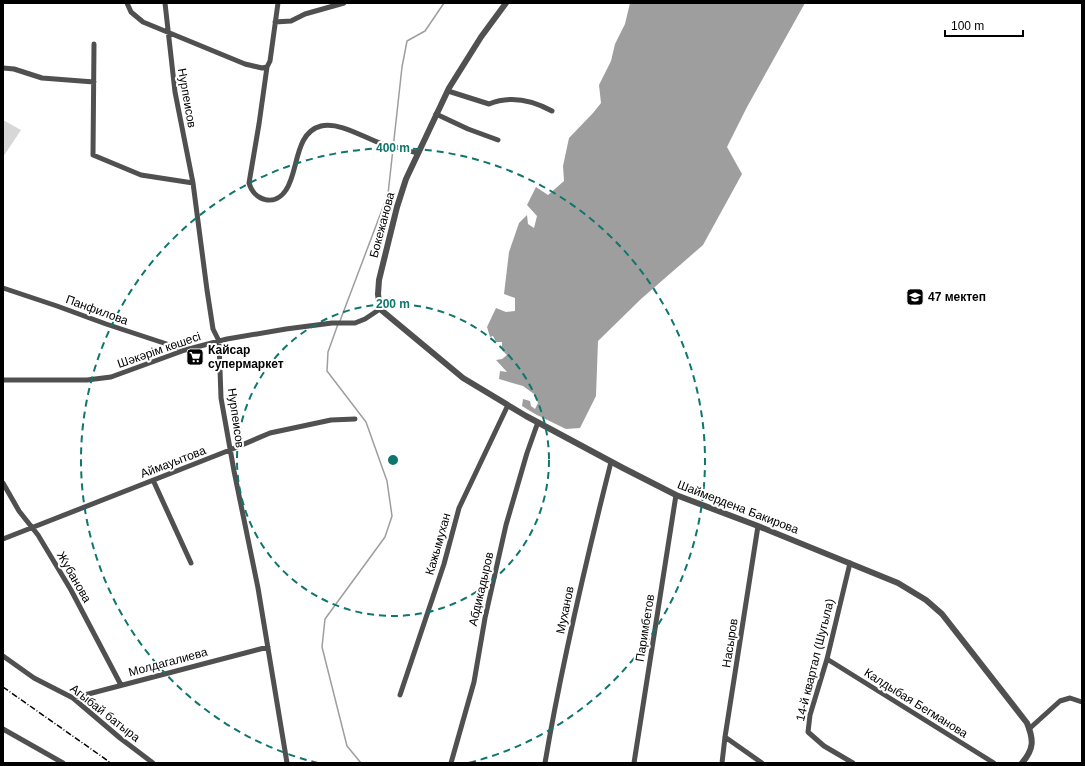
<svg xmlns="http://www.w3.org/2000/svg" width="1085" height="766" font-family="Helvetica,sans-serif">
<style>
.green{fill:#d7d7d7}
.water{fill:#9e9e9e}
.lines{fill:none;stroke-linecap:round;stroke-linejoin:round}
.stream{stroke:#9e9e9e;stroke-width:1.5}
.minor{stroke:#505050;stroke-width:5}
.tertiary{stroke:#505050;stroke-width:6}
.rail{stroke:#000;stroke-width:1.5;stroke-dasharray:6 2 1 2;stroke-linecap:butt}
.ring{fill:none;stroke:#0f766e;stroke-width:2;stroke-dasharray:7 5}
.labels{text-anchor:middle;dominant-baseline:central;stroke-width:4;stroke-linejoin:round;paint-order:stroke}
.street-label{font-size:12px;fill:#000;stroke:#fff}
.poi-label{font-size:12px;font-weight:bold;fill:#000;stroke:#fff;text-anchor:start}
.centre{fill:#0f766e;stroke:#fff;stroke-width:2}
.ring-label{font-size:12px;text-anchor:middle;font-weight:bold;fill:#0f766e;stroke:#fff;stroke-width:4;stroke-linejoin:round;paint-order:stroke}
</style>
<rect width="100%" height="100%" fill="#fff"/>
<path class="green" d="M3 120 21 130 3 157Z"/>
<path class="water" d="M630 3H805L747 107 727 147 742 174 703 245 641 299 598 341 596 396 580 428 566 429 535 414 522 406 523 399 530 401 531 406 535 409 538 403 534 394 523 386 499 379 500 371 507 372 496 360 502 359 507 355 502 350V342H496L493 336 490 337 487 327 496 308 506 312 515 311V298L504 294 509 252 519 223 527 215 528 224 534 228 537 216 527 205 536 187 548 195 564 181 563 166 569 138 593 113 601 103 599 85 611 61 615 44 625 24Z"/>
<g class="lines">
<path class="stream" d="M340 321 388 194 402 67 407 41 425 31 444 3
M338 324 328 352 327 371 366 422 387 481 392 516 385 537 325 619 322 647 347 746 361 763"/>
<path class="minor" d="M127 3 131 12 143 22 245 64 262 68 267 67 270 61 278 3
M165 3 175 92 193 183 207 290 213 329 219 341 221 398 234 471 258 588 287 763
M275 22 291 21 305 14 344 3
M94 44 93 155 141 175 193 183
M267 67 259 124 249 183C254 201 275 207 286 190 299 171 294 133 321 126 341 121 369 141 388 146 392 147 396 147 400 148 406 150 412 152 418 153
M3 68 14 69 42 78 94 82
M448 91 489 104C511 95 532 100 552 111
M436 114 468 129 498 140
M3 288 57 306 106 324 185 350
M3 380H87L111 377 185 350 227 339 286 329 332 323H355L365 319 380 309
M153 480 191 563
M3 483 19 511 38 535 71 590 121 685
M3 539 230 450 270 433 331 420 355 419
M850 563 827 659 810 715 808 732 824 746 853 763
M3 656 34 678 73 698 120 738 153 763
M827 659 994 763
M400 695 444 564 459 508 508 405
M73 698 268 647
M3 729 63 763
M1029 729 1060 701 1070 698 1082 702
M725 737 762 763
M451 763 474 682 485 618 506 525 527 453 538 422
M545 763C562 662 586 561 611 462
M634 763 676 495
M722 763 725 737 758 526"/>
<path class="tertiary" d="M506 3 481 37 449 88 406 179 397 207 379 280 378 294 380 309 463 378 526 416 623 468 676 495 758 526 898 583 926 600 942 614 1027 723C1034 740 1034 749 1022 763"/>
<path class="rail" d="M3 687 111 763"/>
</g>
<g class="ring">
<circle cx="393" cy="460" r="156"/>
<path d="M318 763A312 312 0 1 1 468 763"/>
</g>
<defs>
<g id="school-square" transform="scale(0.9)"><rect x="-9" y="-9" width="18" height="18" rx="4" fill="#000" stroke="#fff"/><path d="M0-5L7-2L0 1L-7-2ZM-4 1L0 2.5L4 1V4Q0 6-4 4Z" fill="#fff"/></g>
<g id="supermarket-square" transform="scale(0.9)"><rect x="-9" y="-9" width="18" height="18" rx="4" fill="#000" stroke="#fff"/><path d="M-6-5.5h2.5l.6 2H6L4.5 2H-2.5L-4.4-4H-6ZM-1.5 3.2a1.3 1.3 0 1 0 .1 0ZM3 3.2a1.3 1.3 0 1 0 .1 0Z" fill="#fff"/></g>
</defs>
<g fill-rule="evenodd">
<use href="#school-square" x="915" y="297"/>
<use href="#supermarket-square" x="195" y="357"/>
</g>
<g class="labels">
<g class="street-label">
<text transform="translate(187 98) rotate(80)">Нурпеисов</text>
<text transform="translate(382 225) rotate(-75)">Бокежанова</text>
<text transform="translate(97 310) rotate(20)">Панфилова</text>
<text transform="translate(159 350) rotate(-19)">Шәкәрім көшесі</text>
<text transform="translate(236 418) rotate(82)">Нурпеисов</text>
<text transform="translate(173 462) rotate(-21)">Аймауытова</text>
<text transform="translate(738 507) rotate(21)">Шаймердена Бакирова</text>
<text transform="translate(438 544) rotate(-74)">Кажымухан</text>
<text transform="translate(74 577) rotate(60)">Жубанова</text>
<text transform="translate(481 589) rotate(-77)">Абдикадыров</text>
<text transform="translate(565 610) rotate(-78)">Муханов</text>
<text transform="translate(645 628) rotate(-81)">Паримбетов</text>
<text transform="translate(730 643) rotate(-81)">Насыров</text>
<text transform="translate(815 660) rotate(-76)">14-й квартал (Шугыла)</text>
<text transform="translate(168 662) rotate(-15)">Молдагалиева</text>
<text transform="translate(916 703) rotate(32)">Калдыбая Бегманова</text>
<text transform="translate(105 713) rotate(38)">Агыбай батыра</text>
</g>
<g class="poi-label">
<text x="928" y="297">47 мектеп</text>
<text x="208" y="350">Кайсар<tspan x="208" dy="14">супермаркет</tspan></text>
</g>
</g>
<circle cx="393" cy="460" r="6" class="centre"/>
<g class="ring-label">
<text x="393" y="152">400 m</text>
<text x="393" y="308">200 m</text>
</g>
<rect width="1085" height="766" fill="none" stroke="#000000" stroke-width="8"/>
<path d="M945 30v6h78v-6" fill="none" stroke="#000000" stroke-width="2"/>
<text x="951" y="30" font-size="12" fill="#000000" stroke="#ffffff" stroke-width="3" paint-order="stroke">100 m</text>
</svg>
